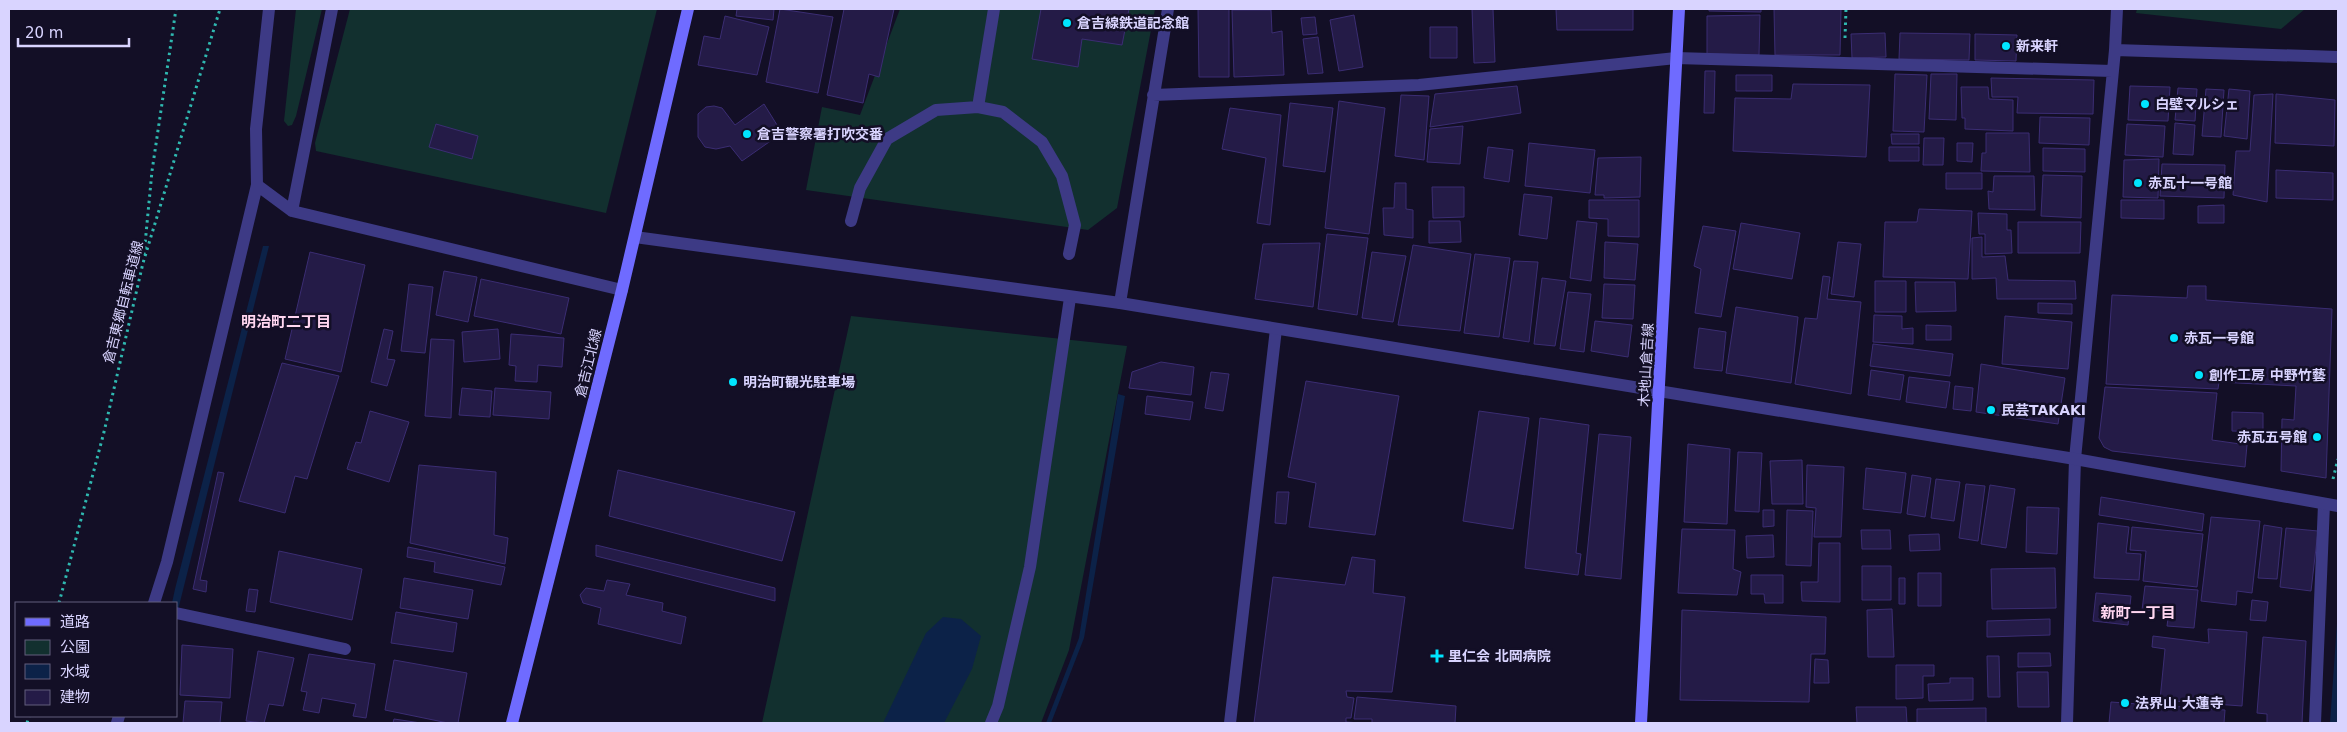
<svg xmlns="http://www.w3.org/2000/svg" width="2347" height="732" font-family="'DejaVu Sans','Noto Sans JP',sans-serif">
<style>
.green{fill:#12302f}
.water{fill:#0c2248}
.building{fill:#241b47;stroke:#3b2d73}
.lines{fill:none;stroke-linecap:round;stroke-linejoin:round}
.path{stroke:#2fb8b0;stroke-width:3;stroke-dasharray:2.5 4;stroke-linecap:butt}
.service{stroke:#3d3a85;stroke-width:12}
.pedestrian{stroke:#3d3a85;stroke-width:12}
.minor{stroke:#3d3a85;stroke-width:12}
.tertiary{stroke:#3d3a85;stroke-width:12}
.secondary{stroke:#6f6bff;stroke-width:12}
.poi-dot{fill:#00e5ff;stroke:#130f26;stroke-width:2}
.labels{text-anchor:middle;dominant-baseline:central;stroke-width:5;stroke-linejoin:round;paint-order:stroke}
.poi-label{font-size:14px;font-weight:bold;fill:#d9d4ff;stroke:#130f26;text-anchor:start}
.street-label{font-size:14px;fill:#d9d4ff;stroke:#130f26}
.neighbourhood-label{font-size:15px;font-weight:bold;fill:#ffd6f0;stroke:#130f26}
</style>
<rect width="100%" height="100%" fill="#130f26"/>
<path class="green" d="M296 9H322L296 116 292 125 288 126 284 121Z
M350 9H657L606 213 316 151 315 143Z
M900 9H1155L1117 208 1088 230 806 190 822 107 860 115Z
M2137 9H2305L2281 29 2136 13Z
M851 316 1127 346 1069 650 1041 723H762Z"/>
<path class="water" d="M263 246H269L176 618V603H172L175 589Z
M1118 394 1125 396 1084 638 1051 723H1046L1079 638Z
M2338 609V711L2337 723H2330Z
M943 617 961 619 981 636 972 669 944 723H883L926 633Z"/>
<path class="building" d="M737 9H774L773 20 736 16Z
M780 9 833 17 818 93 766 82Z
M844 9H894L879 77 869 74 863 103 827 95Z
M1041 9H1129L1122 45 1082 39 1078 67 1032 59Z
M1198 9H1229V77H1199Z
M1472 9H1493L1495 62 1474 63Z
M1556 9H1633V30H1557Z
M1709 9H1761V12L1709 11Z
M1774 9H1841L1840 55H1775Z
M1232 10H1271L1272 33 1282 31 1284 75 1234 77Z
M1354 15 1363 67 1339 71 1330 20Z
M1760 15 1759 55 1707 54V16Z
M725 16 769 27 757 75 698 65 704 36 720 39Z
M1315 17 1317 34 1303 35 1301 18Z
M1430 27H1457V58H1430Z
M1885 33 1886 57 1852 58 1851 34Z
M1900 33 1970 34 1969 60 1899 59Z
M1975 34 2017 35 2016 61 1975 60Z
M1318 37 1323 73 1308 74 1303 39Z
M1705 71H1715L1714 113H1704Z
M1895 74 1927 75 1924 132 1893 131Z
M1931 74H1957L1956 120 1929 119Z
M1736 75H1772V91H1736Z
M1991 78 2094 80 2093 114 2017 113 2018 97H1992Z
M1793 84 1870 85 1866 157 1733 151 1735 98 1791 99Z
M1517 86 1521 113 1430 127 1435 94Z
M2130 86 2170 87 2168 121 2128 120Z
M1961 87H1988L1989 99 2013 100V131L1965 129V118H1962Z
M2178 88 2197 89 2195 121 2175 120Z
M2206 89 2224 90 2221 137 2202 136Z
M2229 89 2250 91 2247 139 2224 136Z
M2273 94 2267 202 2233 195 2236 151H2250L2254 95Z
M2276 94 2335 100 2334 146 2275 143Z
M1401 95 1429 96 1424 160 1395 156Z
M1339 101 1385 108 1369 234 1325 228Z
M1290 103 1333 108 1325 172 1283 166Z
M764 104 782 133 742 161 730 146 716 149 705 147 698 137V114L706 107 714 106 722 108 735 125Z
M1230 108 1281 115 1270 225 1257 223 1266 158 1222 149Z
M2040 117 2090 118 2089 145 2039 143Z
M2175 123 2195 125 2193 155 2173 154Z
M436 124 478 136 472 159 429 147Z
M2127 124 2165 126 2163 157 2125 155Z
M1463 126 1460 164 1427 162 1430 129Z
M1986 133H2029L2030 172 1981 171 1982 153H1986Z
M1891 134H1919V144H1892Z
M1924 138H1944L1943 165H1923Z
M1529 143 1595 150 1590 193 1525 186Z
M1957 143H1973L1972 162 1957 161Z
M1488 147 1513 150 1509 182 1484 178Z
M1889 147H1919V161H1889Z
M2043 148 2085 149V172L2043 171Z
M1641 157 1640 197 1604 198V195H1595L1598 158Z
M2159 159 2158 198 2123 197 2124 160Z
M2162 164 2225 165 2224 198 2160 196Z
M2276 170 2333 173V200L2276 198Z
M1946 173H1982V189H1946Z
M2043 175 2082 176 2081 218 2041 216Z
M1994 176H2034L2035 210 1989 209 1988 191 1993 192Z
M1395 183H1406V209L1413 210V238L1384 235 1383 208H1394Z
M1432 187H1464V217L1433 218Z
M1524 194 1552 197 1547 239 1519 235Z
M1589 200H1639V237L1608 236V219L1589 218Z
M2121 200H2164V219L2121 218Z
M2224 205V223H2198V206Z
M1919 209 1972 211 1968 279 1883 277 1885 222H1917Z
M1978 213 2007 214V230H2011L2012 253 1985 254V234H1979Z
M1429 221H1460L1461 242 1429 243Z
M1577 221 1597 223 1591 281 1570 278Z
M2018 222H2081L2080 253H2018Z
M1741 223 1800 233 1792 279 1733 269Z
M1703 226 1736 231 1721 317 1695 313 1701 269 1694 266Z
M1327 234 1368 238 1357 315 1318 309Z
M1982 237V257L2005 256 2008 280 2075 281 2076 299H1997L1996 278 1972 279V238Z
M1605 242 1638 244 1635 280 1604 278Z
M1838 242 1861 244 1854 297 1831 294Z
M1320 243 1313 307 1255 299 1263 244Z
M1413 245 1471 254 1460 331 1398 325Z
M310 252 365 265 341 372 285 359Z
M1372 252 1406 256 1393 322 1362 318Z
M1475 254 1510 258 1499 337 1464 333Z
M1514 261 1538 262 1529 342 1503 338Z
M444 271 477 277 468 322 436 315Z
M1823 276 1830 277 1827 299 1861 302 1851 394 1795 384 1805 318 1817 319Z
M1542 278 1566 281 1555 346 1534 344Z
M481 279 569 298 561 334 474 316Z
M1875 281H1906V312H1875Z
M1915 282H1955L1956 311 1916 312Z
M409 284 433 287 425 353 401 351Z
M1604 284 1635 285 1633 319 1602 318Z
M2188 286H2206V300L2332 309 2326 478 2281 471 2282 419 2294 420 2296 386 2219 382 2218 389 2106 384 2112 295 2187 298Z
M1568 292 1591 294 1584 352 1560 349Z
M2038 303 2072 304V314L2038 313Z
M1736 307 1798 317 1791 383 1726 373Z
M1874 315 1902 316V329L1913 328V344L1873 342Z
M2005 316 2072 322 2068 369 2002 364Z
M1595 321 1632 325 1628 357 1591 351Z
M1926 325 1951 326V340H1926Z
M1699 328 1726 332 1722 371 1694 368Z
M384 329 393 331 387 359 395 360 387 386 371 382Z
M498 329 500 359 464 362 462 332Z
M511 334 564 338 562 367 538 365 537 382 515 381 516 366 509 365Z
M431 339 454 340 451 418 425 416Z
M1873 344 1953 354 1950 376 1870 366Z
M1161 362 1194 367 1191 395 1129 388 1132 372Z
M282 363 339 376 307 479 295 476 285 513 239 501Z
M1981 364 2065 378 2058 424 1976 412Z
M1871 370 1904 375 1900 400 1868 395Z
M1211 372 1229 374 1223 411 1205 408Z
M1909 377 1950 382 1946 408 1906 402Z
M1306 381 1399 396 1375 535 1309 527 1316 483 1288 477Z
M1955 386 1973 388 1971 411 1953 409Z
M2105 387 2217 393 2212 440 2247 445 2245 467 2112 451 2104 447 2099 438Z
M462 388 492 391 490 417 459 415Z
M495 388 551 392 549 419 493 415Z
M1147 396 1193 402 1190 420 1145 414Z
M370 411 409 422 389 482 347 469 356 442 361 443Z
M1479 411 1529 418 1513 529 1463 521Z
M2232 412 2263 413V432L2232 431Z
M1540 418 1589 425 1576 553 1581 554 1578 575 1525 568Z
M1599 434 1631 437 1621 579 1585 575Z
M1688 444 1730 449 1727 524 1684 522Z
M1738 452 1762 453 1759 512 1735 511Z
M1802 460 1803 504H1772L1770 461Z
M419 465 496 472 494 535 508 538 505 564 410 543Z
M1807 465 1844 467 1841 537H1814L1816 508 1806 507Z
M1866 468 1906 473 1901 513 1863 509Z
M618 470 795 512 782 561 609 516Z
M218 472 224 473 200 580 207 581 206 592 193 589Z
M1912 475 1931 478 1925 517 1907 514Z
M1936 479 1960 482 1954 521 1931 518Z
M1966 484 1985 486 1978 541 1959 538Z
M1990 485 2015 489 2006 548 1981 544Z
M1277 492H1289L1286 524 1275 523Z
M2101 497 2204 514 2202 531 2099 515Z
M2027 507 2059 508 2057 554 2026 552Z
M1763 510H1774V526L1763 527Z
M1787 510 1813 511 1811 566 1786 565Z
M2211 517 2260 521 2252 593 2237 591 2236 605 2201 601Z
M2098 523 2129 527 2126 553 2141 554 2139 580 2094 578Z
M2264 525 2282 528 2277 579 2258 578Z
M2132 527 2203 534 2197 587 2143 581 2146 551 2130 550Z
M2286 528 2318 531 2311 591 2280 587Z
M1682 529 1735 530 1733 569 1741 572 1737 595 1678 593Z
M1861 530H1890L1891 549H1862Z
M1939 534 1940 550 1910 551 1909 535Z
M1773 535 1774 557 1747 558 1746 536Z
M1819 543H1840V602L1802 601 1801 582H1818Z
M596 545 775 588V601L596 556Z
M408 547 505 567 501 585 434 572 435 562 407 557Z
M279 551 362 569 352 620 270 602Z
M1352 557 1375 560 1373 593 1405 597 1392 692 1346 691 1347 697 1354 698 1351 718H1346V722L1361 723H1254L1273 577 1345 585Z
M1862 566H1891V600H1862Z
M2055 568 2056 608 1992 609 1991 569Z
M1918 573H1941V606H1918Z
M1751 575H1783V603H1765L1764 594H1751Z
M404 578 473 590 468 619 400 608Z
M1899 578H1905V604H1899Z
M607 580 630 584 626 595 663 603 662 611 686 617 681 644 598 624 601 608 583 603 580 595 586 588 604 591Z
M2145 586 2198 590 2194 628 2167 626 2169 611 2142 610Z
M249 589 258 590 255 612 246 611Z
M2096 593 2131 596 2128 625 2093 621Z
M2252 600 2268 602 2266 621 2250 620Z
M1892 609 1894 657H1868L1867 610Z
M1682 610 1826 617 1825 654H1811L1809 702 1680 700Z
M396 612 457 623 453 652 391 643Z
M2050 619V635L1987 637V621Z
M2208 629 2247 632 2242 706 2160 700 2165 649 2152 647 2153 636 2209 643Z
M2263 637 2306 641 2302 723H2267V714L2257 713Z
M182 645 233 649 230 698 180 695Z
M258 651 294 658 283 706 269 704 264 723 246 721Z
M2018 653H2050L2051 666 2018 667Z
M309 654 375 664 366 718 353 716 356 704 322 698 319 713 303 710 307 692 301 691Z
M1987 656H1999L2000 697H1988Z
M1815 659 1828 660 1829 683H1814Z
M394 660 467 673 458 723H448L385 710Z
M1896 665H1934V676H1923V698L1896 699Z
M2017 672H2048L2049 707H2018Z
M1950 678H1973V700L1929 701 1928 684 1950 683Z
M1357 697 1456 706 1455 723H1372V719H1354Z
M185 701 222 702 220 723H183Z
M2111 702 2225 710 2224 723H2109Z
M1856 707H1906L1907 723H1857Z
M1986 708V723H1917V709Z
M394 719 421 723H393Z"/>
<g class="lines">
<path class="path" d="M1845 38 1846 9
M144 255 152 171 176 9
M2333 479 2338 459
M59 603 104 432 143 263 220 9
M27 723 29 716"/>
<path class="service" d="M176 613 345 649"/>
<path class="pedestrian" d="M978 107 994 9
M851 221 860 188 887 139 936 110 978 107 1003 112 1042 142 1062 176 1075 225 1069 254
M991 723 998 706 1030 567 1070 298"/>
<path class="minor" d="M2115 50 2338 57
M1153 95 1419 85 1676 58 2112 71
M257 185 292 211 332 9
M292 211 622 290
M1120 303 1168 9
M154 603 167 562 257 185 256 129 269 9
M117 723 119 716
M1230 723 1276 329
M2067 723 2075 459 2115 50 2117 9
M2315 723 2324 504"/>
<path class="tertiary" d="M635 237 1120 303 2075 459 2338 506"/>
<path class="secondary" d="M512 723 622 290 688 9
M1641 723 1679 9"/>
</g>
<g class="poi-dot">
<circle cx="1067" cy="23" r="5"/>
<circle cx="2006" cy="46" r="5"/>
<circle cx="2145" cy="104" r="5"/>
<circle cx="747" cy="134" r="5"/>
<circle cx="2138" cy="183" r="5"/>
<circle cx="2174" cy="338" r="5"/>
<circle cx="2199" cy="375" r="5"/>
<circle cx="733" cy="382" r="5"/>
<circle cx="1991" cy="410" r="5"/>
<circle cx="2317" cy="437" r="5"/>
<path d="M1434.5 648.5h5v5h5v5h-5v5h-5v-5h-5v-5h5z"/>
<circle cx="2125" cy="703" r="5"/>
</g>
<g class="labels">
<g class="poi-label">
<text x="1077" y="23">倉吉線鉄道記念館</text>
<text x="2016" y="46">新来軒</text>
<text x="2155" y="104">白壁マルシェ</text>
<text x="757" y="134">倉吉警察署打吹交番</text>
<text x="2148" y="183">赤瓦十一号館</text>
<text x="2184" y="338">赤瓦一号館</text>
<text x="2209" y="375">創作工房 中野竹藝</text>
<text x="743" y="382">明治町観光駐車場</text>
<text x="2001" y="410">民芸TAKAKI</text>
<text x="2307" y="437" text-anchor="end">赤瓦五号館</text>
<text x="1448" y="656">里仁会 北岡病院</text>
<text x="2135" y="703">法界山 大蓮寺</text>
</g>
<g class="street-label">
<text transform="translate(123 302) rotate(-76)">倉吉東郷自転車道線</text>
<text transform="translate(588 363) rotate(-76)">倉吉江北線</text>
<text transform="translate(1646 365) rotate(-87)">木地山倉吉線</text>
</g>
<g class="neighbourhood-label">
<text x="286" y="322">明治町二丁目</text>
<text x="2138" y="613">新町一丁目</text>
</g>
</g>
<rect width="2347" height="732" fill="none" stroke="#d9d4ff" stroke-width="20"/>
<rect x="15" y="602" width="162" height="115" fill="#130f26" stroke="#625e7d"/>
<rect x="25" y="618" width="25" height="8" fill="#6f6bff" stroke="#625e7d"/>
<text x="60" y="627" font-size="15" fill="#d9d4ff">道路</text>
<rect x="25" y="640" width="25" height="15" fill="#12302f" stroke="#625e7d"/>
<text x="60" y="652" font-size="15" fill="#d9d4ff">公園</text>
<rect x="25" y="664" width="25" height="15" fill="#0c2248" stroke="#625e7d"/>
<text x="60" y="677" font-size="15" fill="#d9d4ff">水域</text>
<rect x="25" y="690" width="25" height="15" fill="#241b47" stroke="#625e7d"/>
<text x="60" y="702" font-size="15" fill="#d9d4ff">建物</text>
<path d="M18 38v8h111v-8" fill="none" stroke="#d9d4ff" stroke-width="2.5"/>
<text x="25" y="38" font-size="15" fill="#d9d4ff" stroke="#130f26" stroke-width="4" paint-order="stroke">20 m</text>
</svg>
